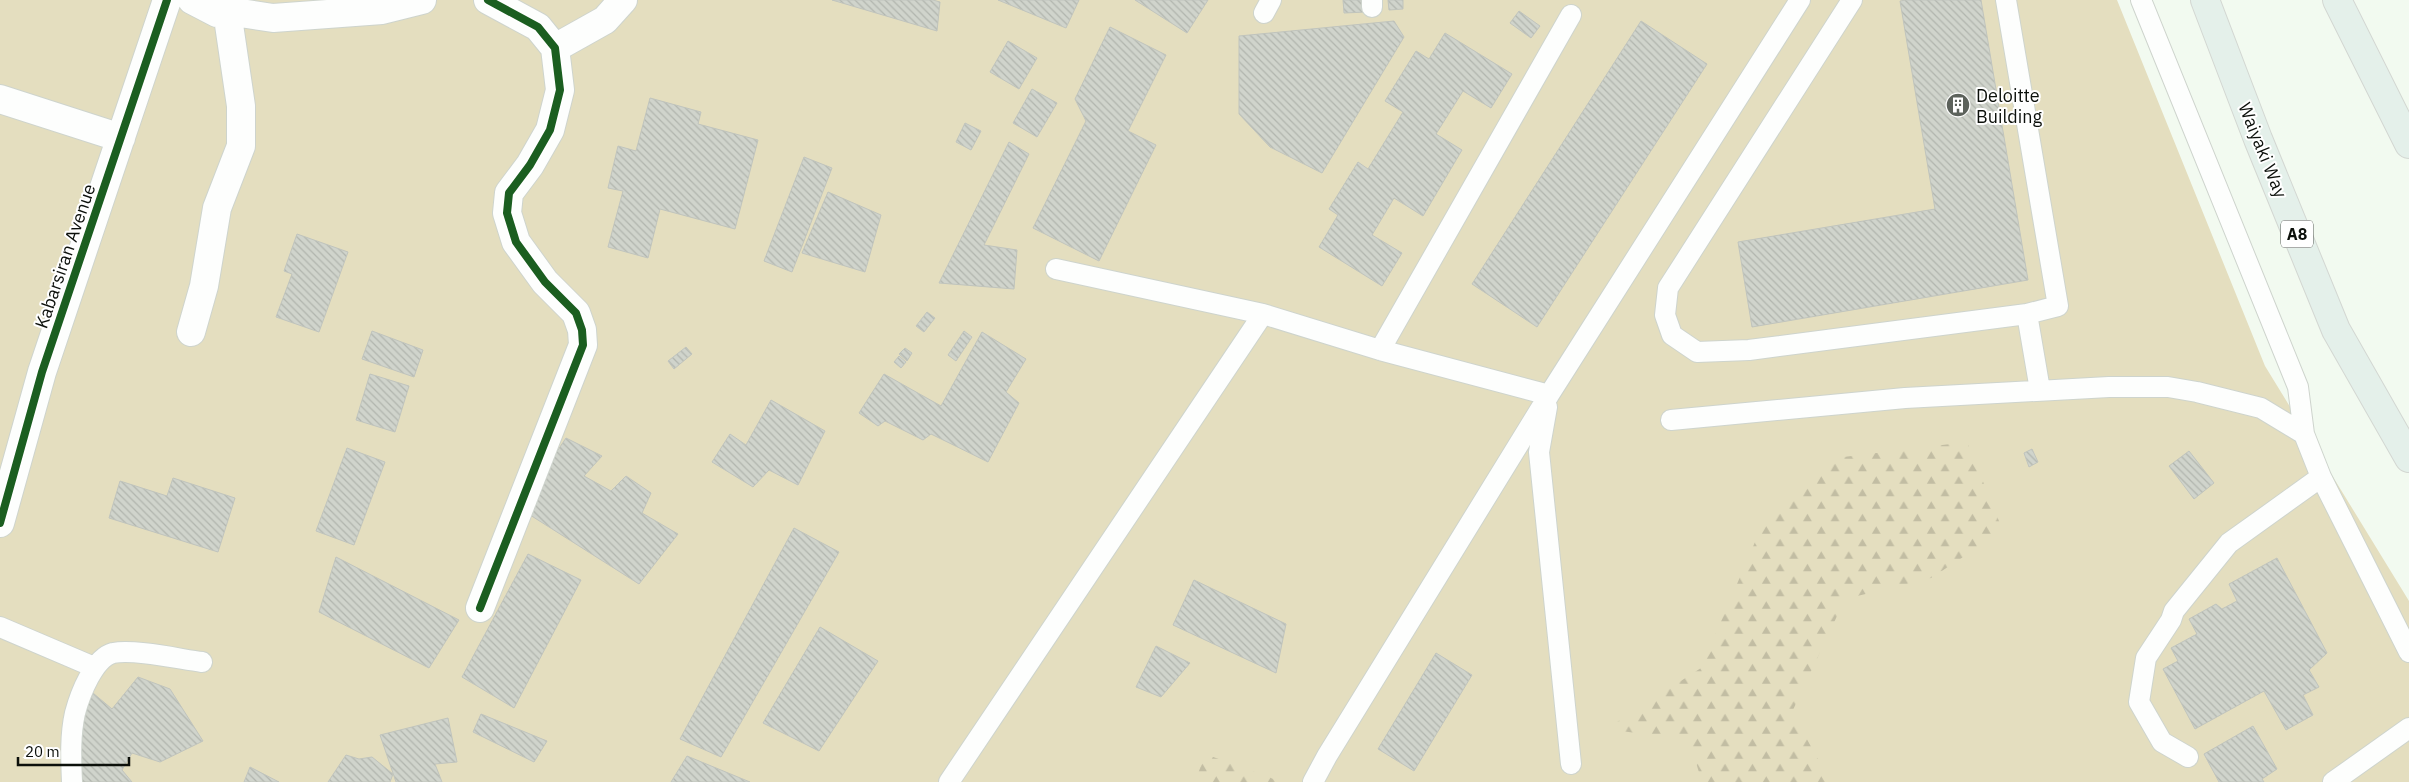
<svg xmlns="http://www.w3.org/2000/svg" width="2409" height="782" font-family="'IBM Plex Sans',sans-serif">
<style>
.green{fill:#e4debf}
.forest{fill:url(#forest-firs)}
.building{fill:url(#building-back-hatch);stroke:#c0c4bd}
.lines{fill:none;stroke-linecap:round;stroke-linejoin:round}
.service-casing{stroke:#ced4cd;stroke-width:22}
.minor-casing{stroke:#ced4cd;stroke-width:30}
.trunk-casing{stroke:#d3d7d2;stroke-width:30}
.service{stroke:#fdfefd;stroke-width:20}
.minor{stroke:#fdfefd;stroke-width:28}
.trunk{stroke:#e4f0ea;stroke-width:28}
.cycleway-casing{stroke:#fff;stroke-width:11}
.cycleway{stroke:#1b5e20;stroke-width:8}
.labels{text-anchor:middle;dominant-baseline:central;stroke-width:4;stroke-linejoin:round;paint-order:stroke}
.shield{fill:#fff;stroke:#555854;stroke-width:1}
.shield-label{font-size:16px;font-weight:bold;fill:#0c100b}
.poi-label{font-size:18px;fill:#0c100b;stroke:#fff;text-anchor:start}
.street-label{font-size:18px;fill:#0c100b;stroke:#fff}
</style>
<defs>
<pattern id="forest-firs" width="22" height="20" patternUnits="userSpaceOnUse" patternTransform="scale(1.25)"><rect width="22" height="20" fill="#e4debf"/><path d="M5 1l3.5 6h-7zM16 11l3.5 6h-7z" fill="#c2bda3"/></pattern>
<pattern id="building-back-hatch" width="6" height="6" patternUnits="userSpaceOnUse" patternTransform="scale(1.25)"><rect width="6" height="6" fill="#d0d4cc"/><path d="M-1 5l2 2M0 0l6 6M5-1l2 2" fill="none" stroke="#b1b5ae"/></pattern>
</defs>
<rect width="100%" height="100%" fill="#f2faf0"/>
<path class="green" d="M0 0H2117L2265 366 2409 601V782H0Z"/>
<path class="forest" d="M1967 442 2003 531 1931 578 1845 599 1792 712 1826 774 1825 782H1702L1689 740 1606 729 1701 668 1767 514 1827 459Z
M1205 754 1282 782H1195Z"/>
<path class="building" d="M832 0H933L940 2 937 31Z
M998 0H1079L1066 28Z
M1135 0H1208L1187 33Z
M1343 0H1366V12L1344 13Z
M1388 0H1403V9L1389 10Z
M1906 0H1981L2028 280 1752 327 1738 242 1935 209 1900 1Z
M1519 11 1540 26 1531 38 1510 23Z
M1394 21 1404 37 1322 173 1270 147 1239 114V36Z
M1641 21 1707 64 1537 327 1472 284Z
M1110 27 1166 55 1128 131 1156 145 1099 261 1033 228 1086 121 1075 99Z
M1445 33 1512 74 1491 108 1463 91 1436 134 1462 150 1423 216 1394 198 1372 235 1402 253 1382 286 1319 247 1338 215 1329 209 1358 162 1368 169 1403 112 1385 101 1416 51 1429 59Z
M1008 41 1037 58 1019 89 990 72Z
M1032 89 1057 103 1037 137 1013 123Z
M650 98 701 112 698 124 758 140 735 229 660 209 648 258 608 247 623 191 608 188 618 146 636 151Z
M965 123 981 131 971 150 956 142Z
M1009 142 1029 154 984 245 1017 250 1014 289 939 283Z
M804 157 832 168 792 272 764 261Z
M828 192 881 215 865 272 802 253Z
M297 234 348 252 319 332 276 317 292 274 284 271Z
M927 312 935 318 924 332 916 326Z
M372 331 423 350 414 377 362 359Z
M964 331 972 337 956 361 948 355Z
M982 332 1026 359 1006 392 1019 403 988 462 931 434 923 440 885 421 878 426 859 413 884 374 941 406Z
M686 347 692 354 674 369 668 361Z
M905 348 912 353 907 361 899 354Z
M899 356 906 362 901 368 894 362Z
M370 374 409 386 395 432 356 420Z
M771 400 825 431 798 485 769 470 753 487 712 462 730 434 746 445Z
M566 438 602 456 584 476 611 491 626 476 651 493 642 513 678 534 639 584 519 508Z
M347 448 385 462 354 545 316 531Z
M2032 449 2038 462 2029 467 2024 453Z
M2189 451 2214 483 2194 499 2169 466Z
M173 478 235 498 218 552 109 518 120 481 167 496Z
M794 528 839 552 721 757 680 739Z
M528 554 581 580 514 708 462 677Z
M336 557 459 620 429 668 319 612Z
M2277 558 2327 653 2309 670 2319 687 2303 695 2313 715 2286 730 2264 691 2195 729 2163 669 2178 661 2171 648 2197 634 2189 619 2216 604 2222 609 2237 601 2229 584Z
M1194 580 1286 624 1276 673 1173 625Z
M820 627 878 661 819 751 763 723Z
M1156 646 1190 663 1161 697 1136 687Z
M1436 653 1472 675 1414 771 1378 749Z
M138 677 170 689 203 741 160 762 132 753 122 770 132 782H73V736L93 693 112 709Z
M481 714 547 741 534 762 473 732Z
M448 718 457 762 435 764 442 782H396L380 735Z
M2253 726 2277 769 2262 779 2264 782H2219L2204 754Z
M346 755 359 759 372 757 393 774 390 782H328Z
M687 756 750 782H671Z
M250 767 279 782H244Z"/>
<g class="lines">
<g class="service-casing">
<path id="service" d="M1852 0 1668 288 1665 315 1672 335 1697 352 1749 350 2027 314 2058 306 2006 0
M2141 0 2298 387 2304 434
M1372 7V0
M1264 13 1271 0
M1056 269 1263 314 1380 350 1549 395 1800 0
M2027 314 2040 390
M1380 350 1571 15
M1547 407 1539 452 1571 764
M1671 420 1905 398 2109 387H2168L2197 392 2261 408 2304 434 2321 477 2409 652
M0 627 94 667
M2188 757 2162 742 2139 702 2146 658 2171 620 2174 611 2229 543 2321 477
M72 782C71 759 70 735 75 713 80 694 94 658 113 653 135 649 179 659 202 662
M949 782 1263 314
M1313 782 1327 756 1549 395
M2333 782 2409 728"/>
</g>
<g class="minor-casing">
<path id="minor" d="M192 0 217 13 227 11 273 18 382 10 422 0
M555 48 605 20 623 0
M0 99 121 138
M191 332 204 286 217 208 241 146V106L227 11
M0 523 42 372 167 0
M480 608 583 345 582 330 576 313 545 282 516 242 507 213 509 193 530 165 550 130 560 90 555 48 538 27 488 0"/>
</g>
<g class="trunk-casing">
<path id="trunk" d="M2205 0 2258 139 2336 330 2409 458
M2337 0 2409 144"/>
</g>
<use href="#service" class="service"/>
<use href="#minor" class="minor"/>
<use href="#trunk" class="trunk"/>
<g class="cycleway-casing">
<path id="cycleway" d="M0 523 42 372 167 0
M480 608 583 345 582 330 576 313 545 282 516 242 507 213 509 193 530 165 550 130 560 90 555 48 538 27 488 0"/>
</g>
<use href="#cycleway" class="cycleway"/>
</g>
<defs>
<g id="building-disc" transform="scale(1.25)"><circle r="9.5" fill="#5c625b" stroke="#fff"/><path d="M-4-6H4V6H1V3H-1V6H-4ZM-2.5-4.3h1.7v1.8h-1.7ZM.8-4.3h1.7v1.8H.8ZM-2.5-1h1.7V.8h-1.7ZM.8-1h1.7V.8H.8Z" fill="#fff"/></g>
</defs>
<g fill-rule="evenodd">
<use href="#building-disc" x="1958" y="105"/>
</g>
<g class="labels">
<rect class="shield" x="2281" y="220.5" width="32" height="27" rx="4"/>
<g class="shield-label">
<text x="2297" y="234">A8</text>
</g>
<g class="poi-label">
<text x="1976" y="95">Deloitte<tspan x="1976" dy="21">Building</tspan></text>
</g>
<g class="street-label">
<text transform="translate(2263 150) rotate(68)">Waiyaki Way</text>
<text transform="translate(65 256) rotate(-71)">Kabarsiran Avenue</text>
</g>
</g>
<path d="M18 757v8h111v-8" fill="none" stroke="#0c100b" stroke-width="2.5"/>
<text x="25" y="757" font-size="15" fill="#0c100b" stroke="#ffffff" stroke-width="4" paint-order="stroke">20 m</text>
</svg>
